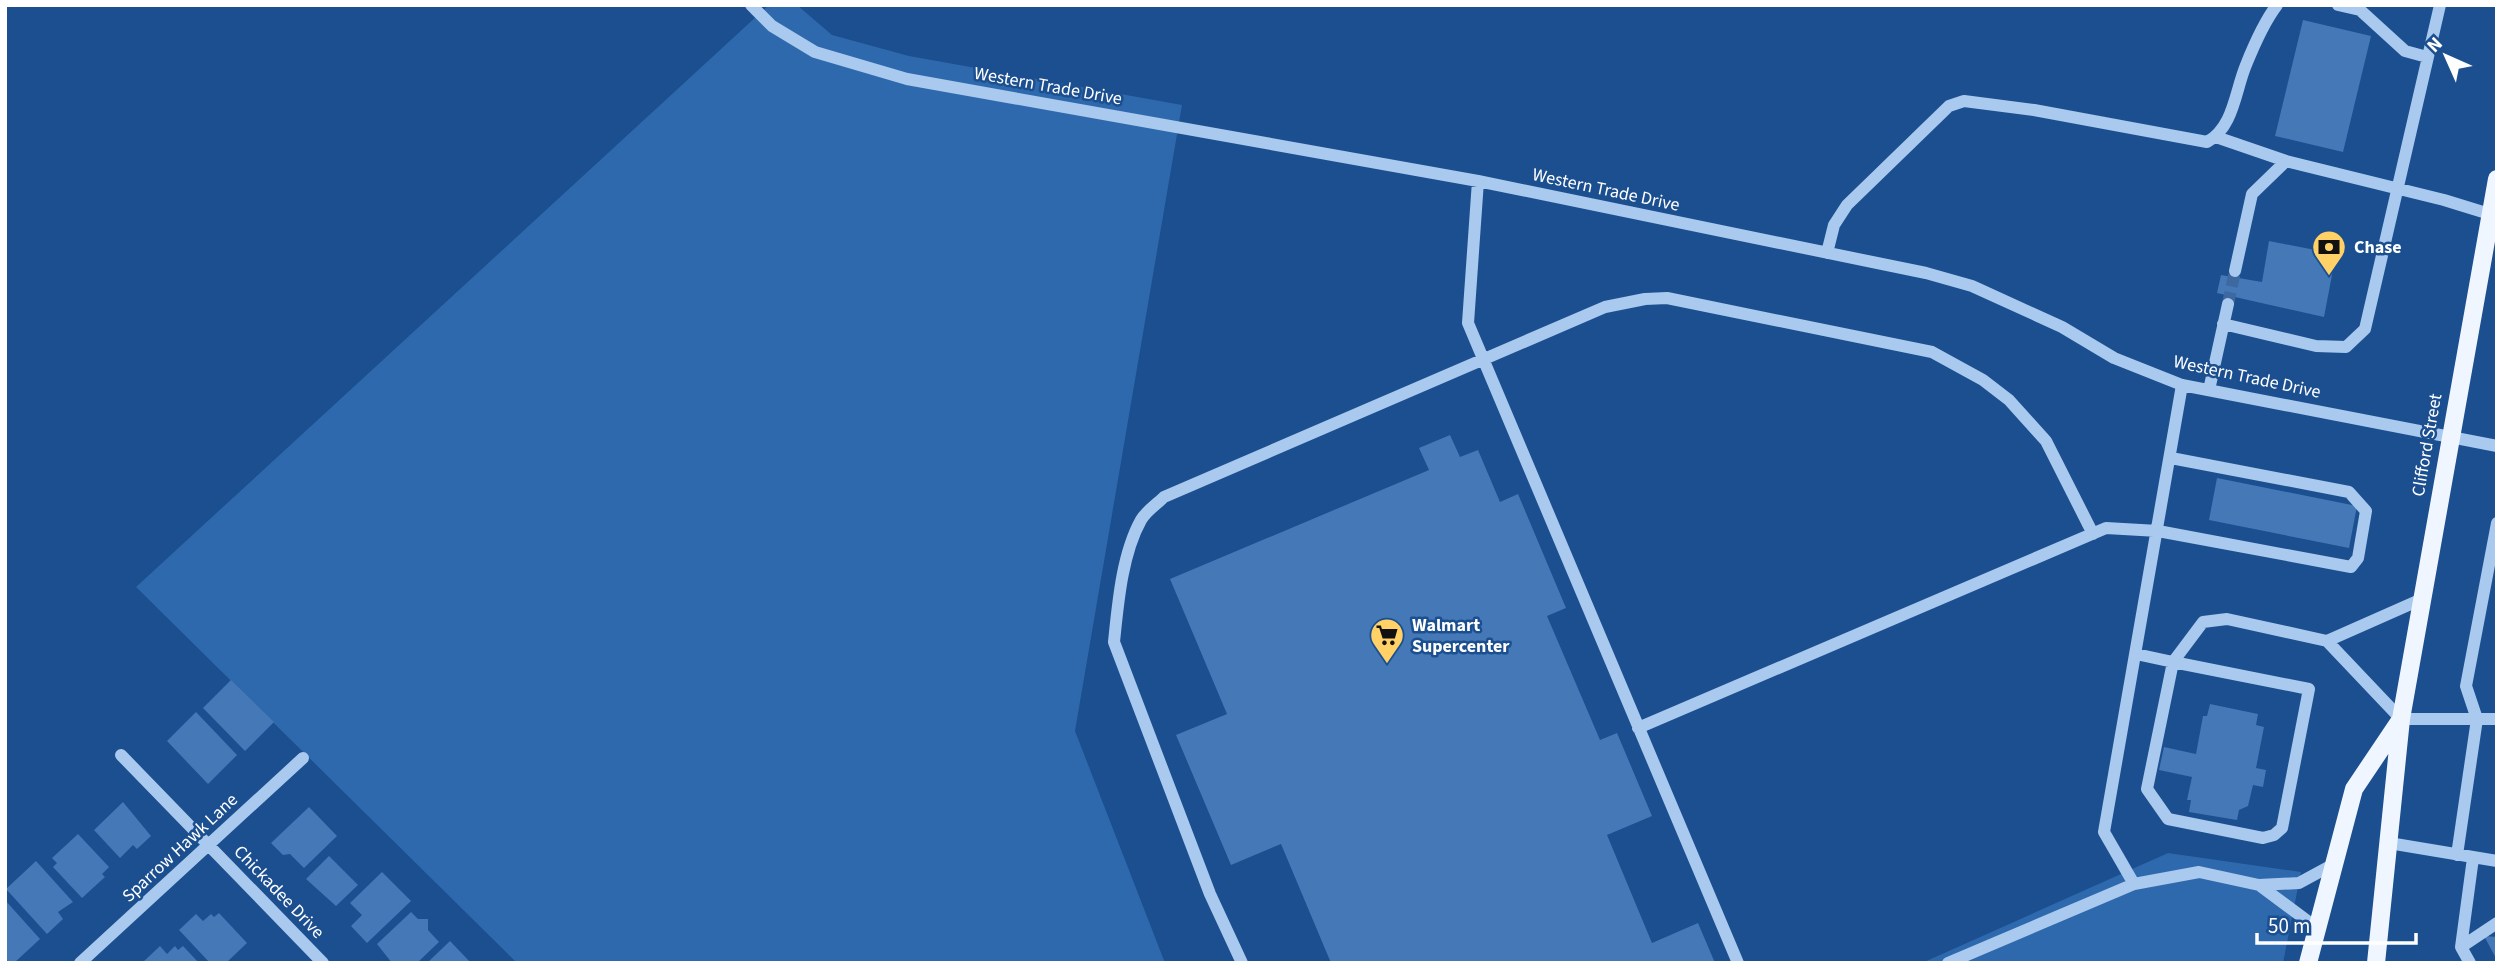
<svg xmlns="http://www.w3.org/2000/svg" width="2502" height="968" font-family="'Source Sans 3',sans-serif">
<style>
.green{fill:#2e69ad}
.building{fill:#4478b7}
.lines{fill:none;stroke-linecap:round;stroke-linejoin:round}
.minor-tunnel{stroke:#3d69a0;stroke-width:12;stroke-dasharray:12 6;stroke-linecap:butt}
.minor{stroke:#a9c9ee;stroke-width:12}
.major{stroke:#f0f6ff;stroke-width:18}
.labels{text-anchor:middle;dominant-baseline:central;stroke-width:5;stroke-linejoin:round;paint-order:stroke}
.street-label{font-size:18px;fill:#fff;stroke:#1b4f8f}
.poi-label{font-size:18px;font-weight:bold;fill:#fff;stroke:#1b4f8f;text-anchor:start}
</style>
<rect width="100%" height="100%" fill="#1b4f8f"/>
<path class="green" d="M769 5H797L832 35 909 56 1182 105 1075 731 1165 963H517L136 587Z
M2168 853 2301 872 2283 963H1922Z"/>
<path class="building" d="M2303 20 2371 36 2343 152 2275 136Z
M2269 241 2336 254 2324 317 2217 293 2221 275 2262 282Z
M1450 435 1460 457 1478 450 1500 502 1518 494 1566 608 1547 616 1600 740 1617 733 1652 816 1607 835 1652 943 1698 923 1715 963H1331L1281 844 1231 865 1176 735 1227 714 1170 579 1429 470 1419 448Z
M2217 478 2357 506 2349 548 2209 520Z
M231 680 274 722 245 751 203 708Z
M2210 704 2258 714 2256 725 2264 727 2256 768 2266 770 2263 787 2253 785 2248 806 2239 810 2237 820 2189 812 2191 800H2187L2192 777 2159 770 2164 747 2196 754 2203 716H2207Z
M196 712 237 755 208 784 167 741Z
M123 802 151 836 137 849 133 845 120 858 94 830Z
M309 807 337 836 304 868 290 854 283 855 271 843Z
M78 834 109 867 102 874 105 877 82 898 53 867 57 863 52 858Z
M329 856 358 885 336 906 306 879Z
M36 861 73 902 58 912 63 919 47 934 6 889Z
M382 872 411 901 367 943 351 926 362 915 350 903Z
M5 900 40 939 14 963 5 960Z
M411 912 418 919H428V930L439 942 417 963H392L377 944Z
M219 913 247 943 226 963H210L179 930 196 914 203 921 211 914 214 917Z
M2484 936 2497 937V960Z
M450 941 471 963H427Z
M160 946 167 954 175 946 178 950 183 946 199 963H142Z"/>
<g class="lines">
<path class="minor-tunnel" d="M2228 304 2235 271"/>
<path class="minor" d="M751 5 772 26 815 52 907 79 1478 181 1926 273 1972 286 2062 327 2114 358 2182 385 2497 446
M2338 5 2360 10 2405 51 2427 57
M2216 137 2286 161
M1478 181 1468 323 1738 963
M1827 253 1834 225 1847 205 1949 106 1964 101 2034 110 2207 142C2234 127 2235 91 2246 65 2254 45 2264 22 2277 5
M2235 271 2252 194 2286 161 2444 200 2496 216
M2223 324 2316 346 2346 347 2365 329 2440 5
M2209 390 2228 304
M2327 641 2422 599
M2136 654 2173 662 2147 789 2168 819 2263 838 2274 835 2282 828 2309 689 2173 662 2203 622 2227 619 2327 641 2401 719H2497
M1638 728 2106 528 2158 531 2351 567 2358 558 2366 511 2349 492 2171 458
M121 755 323 963
M2389 843 2497 861
M2457 855 2477 719 2466 686 2497 523
M2134 884 2104 832 2182 385
M2259 885 2317 928
M2461 947 2497 923
M80 963 303 758
M1242 963 1210 894 1114 642C1118 603 1122 554 1141 520 1146 511 1157 504 1164 497L1605 307 1645 299 1667 298 1932 352 1983 380 2009 400 2046 441 2093 534
M1948 963 2134 884 2199 872 2259 885 2299 883 2334 864
M2470 963 2461 947 2473 858"/>
<path class="major" d="M2308 963 2354 789 2399 722
M2376 963 2401 719 2497 179"/>
</g>
<defs>
<g id="bank-pin" transform="scale(1.75)"><path d="M0 17L-7.5 6A9.5 9.5 0 1 1 7.5 6Z" fill="#ffd166" stroke="#1b4f8f"/><path d="M-6-4H6V4H-6ZM0-2.3a2.3 2.3 0 1 0 0 4.6a2.3 2.3 0 1 0 0-4.6Z" fill="#111"/></g>
<g id="supermarket-pin" transform="scale(1.75)"><path d="M0 17L-7.5 6A9.5 9.5 0 1 1 7.5 6Z" fill="#ffd166" stroke="#1b4f8f"/><path d="M-6-5.5h2.5l.6 2H6L4.5 2H-2.5L-4.4-4H-6ZM-1.5 3.2a1.3 1.3 0 1 0 .1 0ZM3 3.2a1.3 1.3 0 1 0 .1 0Z" fill="#111"/></g>
</defs>
<g fill-rule="evenodd">
<use href="#bank-pin" x="2329" y="247"/>
<use href="#supermarket-pin" x="1387" y="635"/>
</g>
<g class="labels">
<g class="street-label">
<text transform="translate(1048 86) rotate(10)">Western Trade Drive</text>
<text transform="translate(1606 190) rotate(12)">Western Trade Drive</text>
<text transform="translate(2247 377) rotate(12)">Western Trade Drive</text>
<text transform="translate(2427 445) rotate(-80)">Clifford Street</text>
<text transform="translate(180 848) rotate(-43)">Sparrow Hawk Lane</text>
<text transform="translate(279 892) rotate(46)">Chickadee Drive</text>
</g>
<g class="poi-label">
<text x="2354" y="247">Chase</text>
<text x="1412" y="625">Walmart<tspan x="1412" dy="21">Supercenter</tspan></text>
</g>
</g>
<rect width="2502" height="968" fill="none" stroke="#ffffff" stroke-width="14"/>
<g transform="translate(2446 56) rotate(315)" stroke="#1b4f8f" stroke-width="5" paint-order="stroke">
<path d="M0-5L12 26L0 18L-12 26Z" fill="#ffffff"/>
<text y="-10" font-size="19" font-weight="bold" text-anchor="middle" fill="#ffffff">N</text>
</g>
<path d="M2257 933v10h159v-10" fill="none" stroke="#ffffff" stroke-width="3.5"/>
<text x="2268" y="933" font-size="21" fill="#ffffff" stroke="#1b4f8f" stroke-width="5" paint-order="stroke">50 m</text>
</svg>
